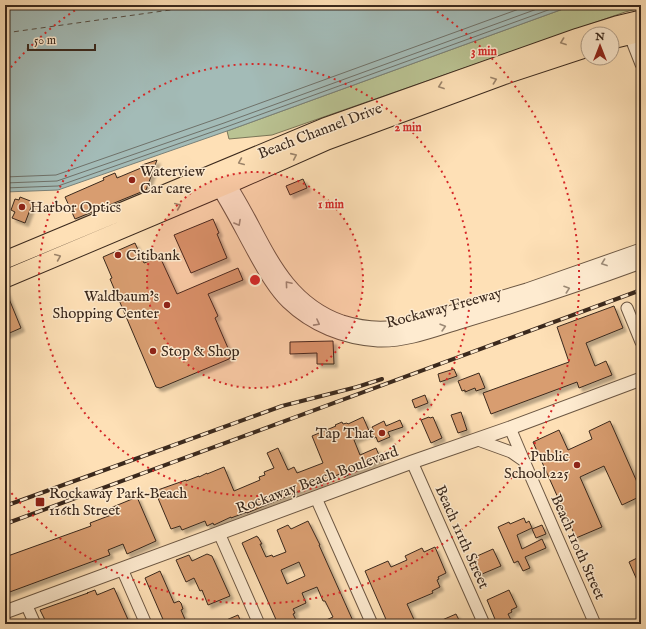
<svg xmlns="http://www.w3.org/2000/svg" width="646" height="629" font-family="'IM FELL English',serif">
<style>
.green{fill:#bac393;stroke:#7a7658}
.water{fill:#a3bbb7;stroke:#798179}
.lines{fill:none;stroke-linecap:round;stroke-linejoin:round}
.shore{stroke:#6f726a;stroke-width:1}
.ferry{stroke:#554e44;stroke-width:1;stroke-dasharray:5 4;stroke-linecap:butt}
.building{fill:#d89d70;stroke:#3b291d;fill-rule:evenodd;filter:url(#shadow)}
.minor-casing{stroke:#6c5743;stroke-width:13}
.tertiary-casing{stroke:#6c5743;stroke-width:15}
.primary-casing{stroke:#3b291d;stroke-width:19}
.minor{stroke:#feebd0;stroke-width:11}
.tertiary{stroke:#feebd0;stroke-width:13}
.primary{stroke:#fee0b6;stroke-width:17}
.rail-casing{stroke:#3b291d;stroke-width:4}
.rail{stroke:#feebd0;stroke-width:2.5;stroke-dasharray:8;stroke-linecap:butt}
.oneway{stroke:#9c846a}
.oneway2{stroke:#9c8a76}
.ring{fill:none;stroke:#d62828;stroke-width:2;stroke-dasharray:2 4}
.poi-dot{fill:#8f2418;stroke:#feebd0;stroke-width:1.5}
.labels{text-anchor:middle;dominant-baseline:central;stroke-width:3;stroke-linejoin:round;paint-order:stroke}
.street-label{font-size:15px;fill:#3b291d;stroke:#feebd0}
.poi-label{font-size:15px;fill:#3b291d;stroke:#feebd0;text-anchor:start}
.centre{fill:#d62828;stroke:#feebd0;stroke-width:2}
.ring-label{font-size:12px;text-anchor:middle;font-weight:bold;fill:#d62828;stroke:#feebd0;stroke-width:3;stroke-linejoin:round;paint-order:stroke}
</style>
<defs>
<filter id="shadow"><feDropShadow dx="3.5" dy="3.5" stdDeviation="1" flood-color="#0004"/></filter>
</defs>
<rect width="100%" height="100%" fill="#fee0b6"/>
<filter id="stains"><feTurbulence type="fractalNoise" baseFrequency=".005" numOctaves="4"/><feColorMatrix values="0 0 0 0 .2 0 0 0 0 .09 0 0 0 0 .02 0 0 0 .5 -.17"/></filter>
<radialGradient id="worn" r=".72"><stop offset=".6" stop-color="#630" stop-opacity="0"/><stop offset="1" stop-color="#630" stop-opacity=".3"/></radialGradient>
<path class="green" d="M574 5H641V8L625 12 312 121 272 135 229 139 227 131Z"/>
<path class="water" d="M5 5H574L227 131 58 190 5 192Z"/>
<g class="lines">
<path class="shore" d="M5 177 56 175 222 117 530 5
M5 183 57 181 224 123 548 5
M5 188 58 186 226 127 562 5"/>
<path class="ferry" d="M5 33 206 5"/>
</g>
<path class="building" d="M157 160 146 190 75 219 65 197 104 180 103 178 115 173 117 178 141 168 142 165Z
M303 179 307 188 290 195 286 186Z
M20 197 33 202 25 223 12 218 15 212 11 210 15 199 19 200Z
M213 219 219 233 217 234 227 258 191 273 174 235Z
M135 243 144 263 160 257 177 294 238 268 243 280 208 294 218 316 215 318 231 355 229 359 160 388 156 387 110 279 112 278 103 257Z
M5 289 21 328 5 335Z
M614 306 623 328 586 343 595 366 606 361 612 375 579 388 577 382 491 414 483 393 569 362 557 327Z
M333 341 334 364H317V353L290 354V342Z
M454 369 457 376 440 382 438 374Z
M479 373 485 388 476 391 475 388 465 392V390L462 391 458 381Z
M425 395 428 403 415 408 412 400Z
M461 412 467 430 458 433 451 415Z
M363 417 370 433 354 440 360 455 376 448 381 460 344 477 342 473 323 481 324 483 314 486V485L247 513V512L231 518V517L214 525 213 523 207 526 205 521 182 530 180 526 171 529 155 491 186 480V481L199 476V477L207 473V474L224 467 234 491 260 480 259 477 265 475 264 472 274 468 267 453 278 448 288 470 294 467 297 473 323 463 312 436 336 426 335 425 342 422 343 424 347 423 348 424Z
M429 417 430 418 433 417 442 438 431 443 421 420Z
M400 420 403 427 388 432 390 437 378 442 376 437 374 438 372 432 374 431 372 427 384 421 386 426Z
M610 421 641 491V496L622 505 604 466 580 477 602 527 576 538 533 442 559 430 568 450 592 439 589 431Z
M137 497 156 541 127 554 123 544 108 550 110 555 7 593 5 587V557L91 526 90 523 111 515 108 509Z
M524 518 526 523 529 521 532 528 517 535 522 549 542 539 546 548 525 557 530 568 523 571 518 561 514 563 498 527 509 522 510 524Z
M308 521 320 545H319L353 621 347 624H317L333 617 325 601H323L317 587 302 593 306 603 293 609 295 613 293 614 298 624H278L242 543 257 536V537H258L262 544H260L266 557 272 555 273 557 286 552 277 530 288 525 291 529ZM299 562 305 576 287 584 281 570Z
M542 525 546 534 536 538 532 529Z
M435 547 446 573 438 577 439 579 437 580 440 587 432 591 433 593 407 604 416 624H388L365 571 388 561 391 567 407 560 405 556 422 548 424 552Z
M493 549 501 566 475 577 468 560Z
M207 554 212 556 230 596 208 605 202 590 200 591 194 578 186 582 176 560 189 555 192 561Z
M641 556V589L629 562Z
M160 571 174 603 179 601 181 603 183 609 181 610 187 624H165L145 578Z
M114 588 130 624H47L40 610 88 593H87L95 590 97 595Z
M509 590 517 607 511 610 512 612 508 614 513 624H497L487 600Z
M456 614 461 624H433Z
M238 615 242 624H217Z"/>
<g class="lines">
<g class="minor-casing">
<path id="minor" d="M628 31 641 64
M627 308 641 342
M510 428 524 461 595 624
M478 440 511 452 524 461
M412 462 484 624
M316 498 372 624
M219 533 259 624
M122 569 146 624
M26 604 35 624"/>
</g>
<g class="tertiary-casing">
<path id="tertiary" d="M224 177C262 230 274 298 342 322 364 329 389 330 411 324L527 290 641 250
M214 181C230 205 243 232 257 257 266 273 275 289 288 302 312 325 344 338 378 340 406 341 434 330 460 322 521 304 581 284 641 262
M5 612 412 462 510 428 641 379"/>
</g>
<g class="primary-casing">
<path id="primary" d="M612 40 641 33
M5 260 324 127 578 37 616 25 641 19
M5 279 230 184 327 141 503 76 588 48"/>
</g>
<use href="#minor" class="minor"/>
<use href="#tertiary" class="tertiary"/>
<use href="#primary" class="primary"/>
<g class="rail-casing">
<path id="rail" d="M5 506 282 406 357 387 382 379
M5 524 641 290"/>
</g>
<use href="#rail" class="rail"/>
</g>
<defs><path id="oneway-chevron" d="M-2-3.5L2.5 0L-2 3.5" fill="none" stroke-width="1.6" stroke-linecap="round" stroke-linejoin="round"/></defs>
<g class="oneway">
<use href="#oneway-chevron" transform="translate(563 42) rotate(160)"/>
<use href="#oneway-chevron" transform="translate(494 80) rotate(-20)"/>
<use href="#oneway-chevron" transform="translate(441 86) rotate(160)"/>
<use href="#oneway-chevron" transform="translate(294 156) rotate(-24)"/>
<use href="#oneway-chevron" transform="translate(241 162) rotate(157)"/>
<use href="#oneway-chevron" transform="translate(178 206) rotate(-23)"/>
<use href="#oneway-chevron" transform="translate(58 257) rotate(-23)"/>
</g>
<g class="oneway2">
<use href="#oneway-chevron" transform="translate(238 223) rotate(61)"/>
<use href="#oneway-chevron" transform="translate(604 263) rotate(160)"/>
<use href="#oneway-chevron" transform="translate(288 284) rotate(-130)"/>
<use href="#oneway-chevron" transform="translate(567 289) rotate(-19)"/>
<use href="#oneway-chevron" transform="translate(317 323) rotate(28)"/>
<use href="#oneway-chevron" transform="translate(443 327) rotate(-16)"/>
</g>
<circle cx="255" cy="280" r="108" fill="#d62828" fill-opacity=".12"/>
<g class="ring">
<circle cx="255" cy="280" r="108"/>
<circle cx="255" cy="280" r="216"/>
<path d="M7 72A324 324 0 0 1 83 5M427 5A324 324 0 1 1 7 488"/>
</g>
<g class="poi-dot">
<circle cx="132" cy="180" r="4"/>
<circle cx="22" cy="207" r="4"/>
<circle cx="118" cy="255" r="4"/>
<circle cx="167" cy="305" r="4"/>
<circle cx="153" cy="351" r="4"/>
<circle cx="382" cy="433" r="4"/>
<circle cx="577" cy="465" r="4"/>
<rect x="35" y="497" width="10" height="10" rx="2"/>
</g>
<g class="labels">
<g class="street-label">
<text transform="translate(320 131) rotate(-21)">Beach Channel Drive</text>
<text transform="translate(444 308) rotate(-15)">Rockaway Freeway</text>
<text transform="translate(317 480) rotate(-20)">Rockaway Beach Boulevard</text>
<text transform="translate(462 537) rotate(66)">Beach 111th Street</text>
<text transform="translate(578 547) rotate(66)">Beach 110th Street</text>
</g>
<g class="poi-label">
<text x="140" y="171">Waterview<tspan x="140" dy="17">Car care</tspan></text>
<text x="30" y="207">Harbor Optics</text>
<text x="126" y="255">Citibank</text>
<text x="159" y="296" text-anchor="end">Waldbaum's<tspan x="159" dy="17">Shopping Center</tspan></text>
<text x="161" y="351">Stop &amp; Shop</text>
<text x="374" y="433" text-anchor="end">Tap That</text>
<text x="569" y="456" text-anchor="end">Public<tspan x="569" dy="17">School 225</tspan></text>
<text x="49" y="493">Rockaway Park–Beach<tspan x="49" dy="17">116th Street</tspan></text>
</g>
</g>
<circle cx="255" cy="280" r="6" class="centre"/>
<g class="ring-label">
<text x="484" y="55">3 min</text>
<text x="408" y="131">2 min</text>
<text x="331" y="208">1 min</text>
</g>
<rect width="646" height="629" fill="none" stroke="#fee0b6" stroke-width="20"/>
<rect x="6" y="6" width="634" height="617" fill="none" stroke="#3b291d" stroke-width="2"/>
<rect x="10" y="10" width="626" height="609" fill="none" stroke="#3b291d"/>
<g transform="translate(600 46)"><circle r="19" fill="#feebd0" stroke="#b09d88"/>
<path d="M0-3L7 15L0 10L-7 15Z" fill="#8f2418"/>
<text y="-6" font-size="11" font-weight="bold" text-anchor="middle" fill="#3b291d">N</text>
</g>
<path d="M28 44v6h67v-6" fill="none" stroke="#3b291d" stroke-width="2"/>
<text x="34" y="44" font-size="12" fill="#3b291d" stroke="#feebd0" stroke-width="3" paint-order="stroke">50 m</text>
<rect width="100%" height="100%" filter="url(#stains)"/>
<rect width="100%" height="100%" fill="url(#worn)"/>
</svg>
